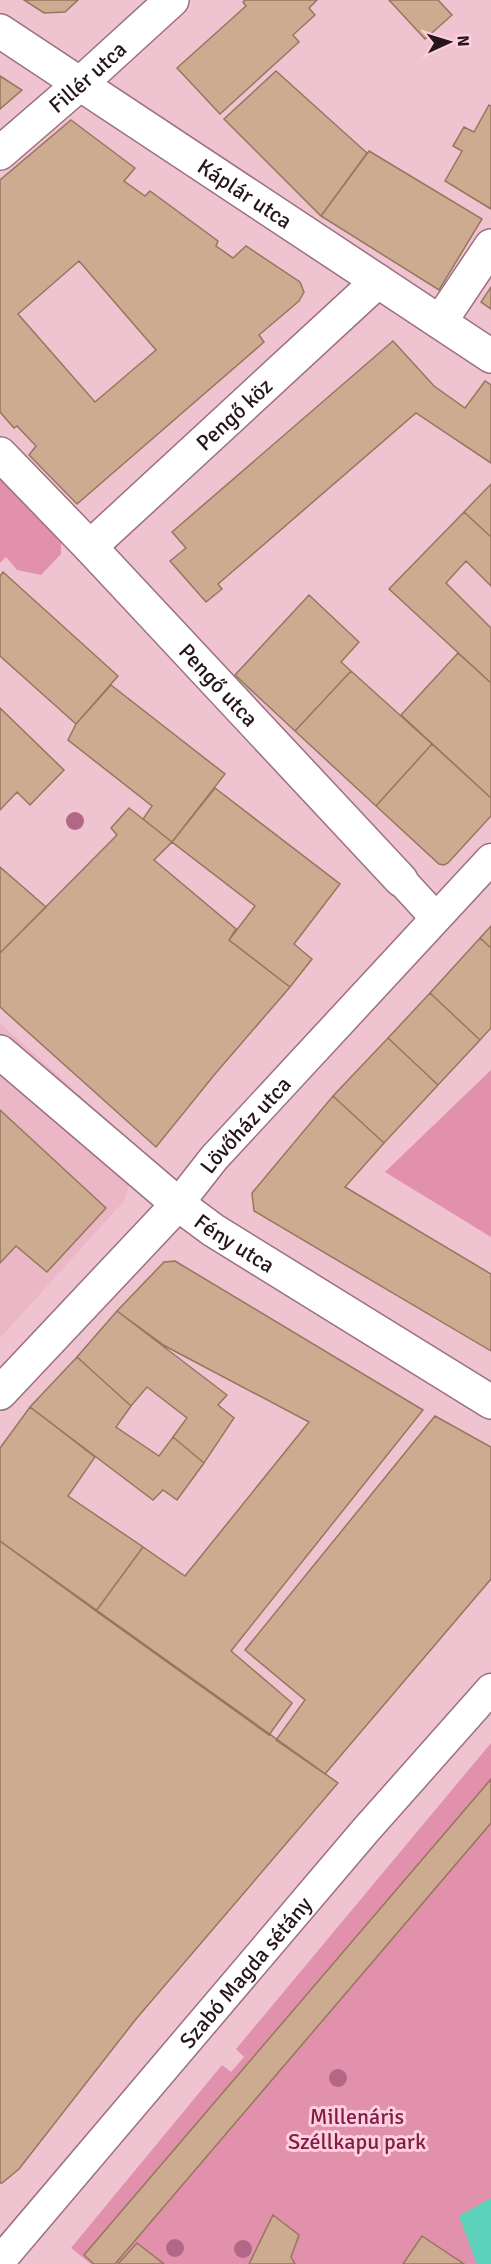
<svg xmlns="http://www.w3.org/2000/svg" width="491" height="2264" font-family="Signika,sans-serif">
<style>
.built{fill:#ebb6c6}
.green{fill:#e291ac}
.water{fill:#5dd2bb}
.building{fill:#cdab91;stroke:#97765e;stroke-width:1.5;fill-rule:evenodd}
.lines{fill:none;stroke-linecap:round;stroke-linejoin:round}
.pedestrian-casing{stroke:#9a717e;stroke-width:33}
.minor-casing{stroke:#9a717e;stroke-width:36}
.pedestrian{stroke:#fff;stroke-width:30}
.minor{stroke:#fff;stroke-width:33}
.tree{fill:#b36786}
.labels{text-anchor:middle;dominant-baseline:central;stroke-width:6;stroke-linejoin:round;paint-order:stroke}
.street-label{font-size:22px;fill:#26161b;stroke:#fed0de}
.park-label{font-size:22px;fill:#811b49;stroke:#fed0de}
</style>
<rect width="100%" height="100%" fill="#f0c3d1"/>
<path class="built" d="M0 1023 140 1150 124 1201 0 1338Z"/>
<path class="green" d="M0 462 61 528V554L41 575 17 570 6 557 0 563Z
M491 1070V1237L385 1172Z
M491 1743V2264H91L71 2248 222 2065 231 2072 244 2057 236 2049Z"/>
<path class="water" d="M491 2198V2264H477L459 2216Z"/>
<path class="building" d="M24 0H78L65 12 44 13Z
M245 0H317L309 8 315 15 293 35 299 42 220 114 177 68 246 6 243 2Z
M389 0H438L452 15 425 39Z
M276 71 367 153 321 216 224 119Z
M0 76 22 90 0 109Z
M489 105 491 106V209L445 181 462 151 453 146 464 127 474 132Z
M71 120 135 168 124 181 145 196 150 191 218 241 216 246 233 258 246 246 300 282 304 292 299 301 259 335 264 342 77 504 29 455 36 446 17 426 14 428 0 412V180ZM79 261 156 350 95 402 18 314Z
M369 151 482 219 439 290 321 216Z
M491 287V309L481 302Z
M393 341 434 386 465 408 485 381 491 385V463L416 413 218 584 222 589 206 602 170 561 186 548 172 532Z
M491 484V537L464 512Z
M464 512 491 537V586L466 561 446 583 491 628V683L389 589Z
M3 572 118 676 76 724 0 656V576Z
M309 595 359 642 341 662 351 671 295 731 235 675Z
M458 653 491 683V798L401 715Z
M351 671 432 744 376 806 295 731Z
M111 685 225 774 172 842 143 819 152 806 68 740 76 724Z
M0 708 64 770 30 805 17 792 0 810Z
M432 744 491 798V816L448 863 444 865 439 864 376 806Z
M215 788 340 884 294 944 312 959 290 987 229 940 255 906 172 842Z
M129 808 172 842 154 860 236 929 229 940 290 987 215 1074 156 1147 0 1007V953L117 835 111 828Z
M0 867 46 907 0 953Z
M491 926V948L480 938Z
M480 938 491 948V1028L480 1040 430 993Z
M430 993 480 1040 438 1085 388 1038Z
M388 1038 438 1085 384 1143 333 1096Z
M333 1096 384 1143 345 1187 491 1274V1351L254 1211 252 1193Z
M0 1110 106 1208 47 1272 16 1246 0 1263Z
M175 1261 423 1410 231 1651 292 1703 269 1735 96 1611 143 1547 185 1576 309 1422 165 1346 117 1311 164 1262Z
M117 1311 227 1395 218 1405 234 1418 204 1463 173 1437 187 1418 147 1387 131 1406 77 1357Z
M77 1357 131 1406 116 1427 159 1456 173 1437 204 1463 177 1500 163 1490 153 1500 30 1407Z
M30 1407 95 1457 68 1496 143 1547 96 1611 0 1541V1448Z
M435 1416 491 1447V1579L325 1774 276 1740 305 1700 245 1650Z
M0 1541 338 1783 136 2019 19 2169 2 2183H0Z
M491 1779V1823L115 2264H94L84 2255Z
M273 2215 299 2235 291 2257 295 2264H249Z
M422 2236 464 2264H403Z
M137 2243 164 2264H118Z"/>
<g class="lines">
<g class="pedestrian-casing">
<g id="pedestrian">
<path d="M401 880 435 917"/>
<path id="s1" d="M178 1204 214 1158 491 859"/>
<path id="s2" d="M0 2256 6 2254 365 1831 491 1689"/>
</g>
</g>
<g class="minor-casing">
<g id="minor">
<path id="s3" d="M0 31 491 356"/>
<path id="s4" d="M0 153 81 83 172 0"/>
<path d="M440 322 491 246"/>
<path id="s5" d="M0 454 90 547 401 880"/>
<path id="s6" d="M90 547 378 281"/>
<path id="s7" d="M0 1052 178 1204 213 1230 491 1402"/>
<path d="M0 1393 178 1204"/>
</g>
</g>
<use href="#pedestrian" class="pedestrian"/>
<use href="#minor" class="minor"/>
</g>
<g class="tree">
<circle cx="75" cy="821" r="9"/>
<circle cx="338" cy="2078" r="9"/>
<circle cx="175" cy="2248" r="9"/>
<circle cx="243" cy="2249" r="9"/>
</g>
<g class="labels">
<g class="street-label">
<text stroke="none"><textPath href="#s4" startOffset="116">Fillér utca</textPath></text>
<text stroke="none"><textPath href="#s3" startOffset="294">Káplár utca</textPath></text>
<text stroke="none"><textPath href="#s6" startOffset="196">Pengő köz</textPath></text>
<text stroke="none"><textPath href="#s5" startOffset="318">Pengő utca</textPath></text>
<text stroke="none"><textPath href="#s1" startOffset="104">Lövőház utca</textPath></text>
<text stroke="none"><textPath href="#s7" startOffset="303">Fény utca</textPath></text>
<text stroke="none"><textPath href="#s2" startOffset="376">Szabó Magda sétány</textPath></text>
</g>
<g class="park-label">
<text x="357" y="2116">Millenáris<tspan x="357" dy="25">Széllkapu park</tspan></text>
</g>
</g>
<g transform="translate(449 42) rotate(86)" stroke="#fed0de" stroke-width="4.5" paint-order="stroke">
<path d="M0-4.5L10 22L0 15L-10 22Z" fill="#26161b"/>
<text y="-9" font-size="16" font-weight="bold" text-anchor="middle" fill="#26161b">N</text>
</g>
</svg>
